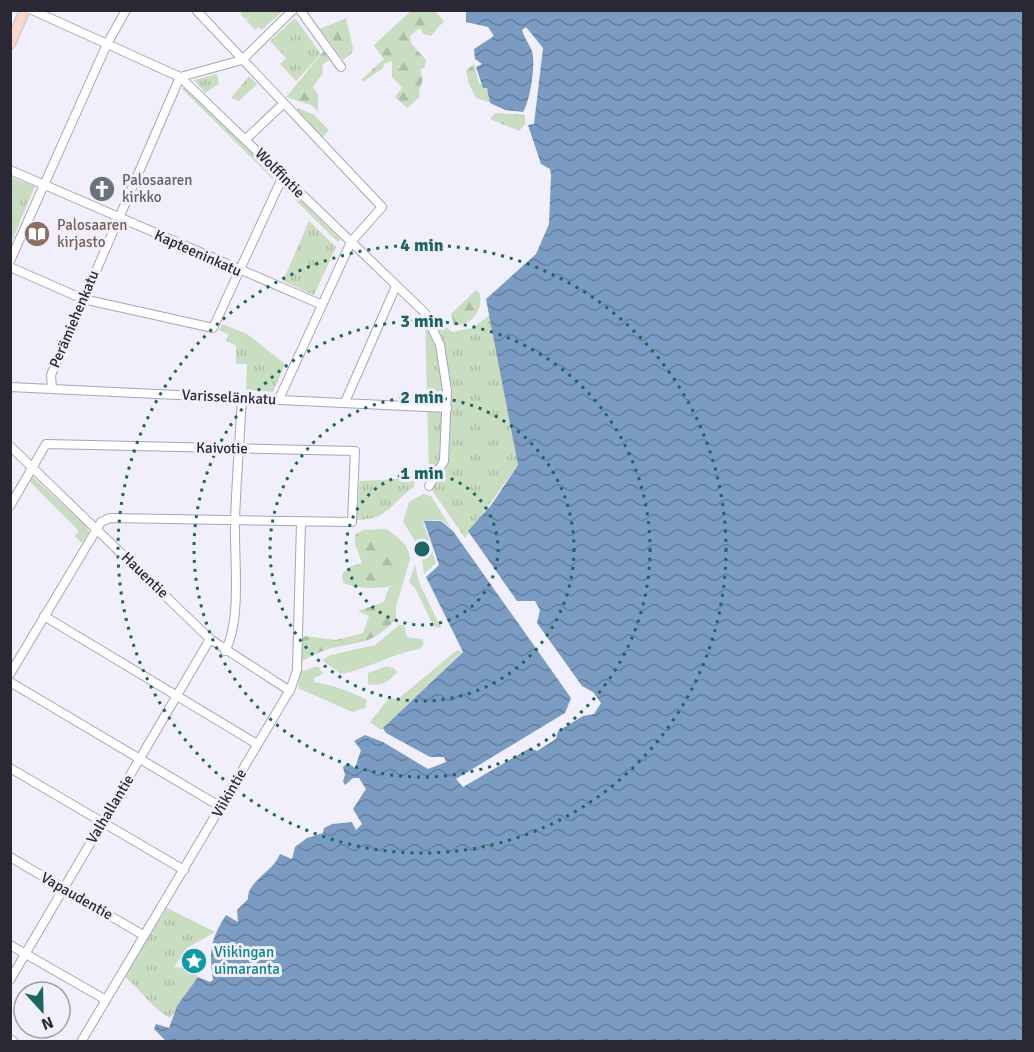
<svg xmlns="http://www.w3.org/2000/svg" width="1034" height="1052" font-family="Signika,sans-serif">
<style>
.grass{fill:#c9ddc0}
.forest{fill:url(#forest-firs)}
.park{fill:url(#park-tufts)}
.water{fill:url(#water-waves)}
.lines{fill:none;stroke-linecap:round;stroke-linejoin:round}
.minor-casing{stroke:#a7a3c2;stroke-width:10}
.major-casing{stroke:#d0d0d3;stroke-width:12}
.minor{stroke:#fff;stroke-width:8}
.major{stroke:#fbd7ca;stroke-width:9}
.ring{fill:none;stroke:#1b6661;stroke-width:3;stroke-dasharray:3 6}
.labels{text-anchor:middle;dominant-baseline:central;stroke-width:6;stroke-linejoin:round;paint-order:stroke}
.street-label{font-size:15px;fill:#2a2835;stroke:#f1effc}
.worship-label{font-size:15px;fill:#5b616d;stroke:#f1effc;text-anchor:start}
.education-label{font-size:15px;fill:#785e54;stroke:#f1effc;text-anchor:start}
.culture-label{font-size:15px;fill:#0d838f;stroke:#f1effc;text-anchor:start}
.centre{fill:#1b6661;stroke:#f1effc;stroke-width:3}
.ring-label{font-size:18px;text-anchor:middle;font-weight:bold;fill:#1b6661;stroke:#f1effc;stroke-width:6;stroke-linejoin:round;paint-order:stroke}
</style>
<defs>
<pattern id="forest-firs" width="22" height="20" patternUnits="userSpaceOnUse" patternTransform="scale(1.5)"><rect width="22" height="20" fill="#c9ddc0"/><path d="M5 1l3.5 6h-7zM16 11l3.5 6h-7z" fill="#adbea6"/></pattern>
<pattern id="park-tufts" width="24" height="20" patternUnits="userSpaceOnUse" patternTransform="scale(1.5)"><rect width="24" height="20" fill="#c9ddc0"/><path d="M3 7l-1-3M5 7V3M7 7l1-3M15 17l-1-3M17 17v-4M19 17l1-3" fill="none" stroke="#adbea6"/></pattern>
<pattern id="water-waves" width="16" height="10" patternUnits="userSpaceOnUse" patternTransform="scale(1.5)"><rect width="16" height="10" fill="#7b9cc2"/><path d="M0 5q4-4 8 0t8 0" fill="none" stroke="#657f9e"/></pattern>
</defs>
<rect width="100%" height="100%" fill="#f1effc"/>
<path class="grass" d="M181 88H187L194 95 273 173 274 180Z
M285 185 340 239 338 242 282 187Z
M33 477 87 527 89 532 82 543 75 536 79 531 29 481Z
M423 494 431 496 451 528 442 520 423 521 436 563 424 574 421 550 403 522 409 502Z
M386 529C398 537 409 544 410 559L396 607 384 602 389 587 398 584 372 536 363 530Z
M415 565 419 582 441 628 434 627 415 588 409 582Z
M399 625H404L407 637 422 639 424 643 420 649C392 653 369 669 341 674L322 660 331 655 375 645Z
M457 650 462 652 381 730 370 722 389 698 398 699Z
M318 666 323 674 314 678V682C334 686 348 690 367 700L365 708 352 712 298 688 300 672Z
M387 666 395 669 397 673C387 682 382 687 368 684V673Z"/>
<path class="forest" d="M411 11H435L444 21 431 36 423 34 420 28 410 36 411 43 426 60 425 67 420 70 423 79 419 90 420 97 407 108 395 97 402 88 392 77V61L385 63 382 69 364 81 361 80 384 59 374 46 376 43Z
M346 18 353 48 351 54 343 60 320 29Z
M324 51 329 60 322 65 323 73 313 87 318 94V112L311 105 286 97Z
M474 64 479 83 487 89 490 97 489 102 476 98 469 84 466 71Z
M298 108 314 115 329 130 322 138 296 111Z
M495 113 525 115V124L519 131 490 119Z
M476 290 480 294C483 310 472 326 454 325L451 314Z
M363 530C384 544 405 556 398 584 381 590 359 589 343 583L342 574 349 567 362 563 355 544V535Z
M384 602 396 607V619C369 648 358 640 325 650 316 653 308 659 299 662L301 639 306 636 336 640 363 633 369 616 358 611Z"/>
<path class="park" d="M243 11V10L283 11 262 30 258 27 255 30 246 20 250 17 245 19 240 14Z
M295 18 321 54 296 81 280 64 286 58 270 41Z
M217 74 219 84 205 93 194 80Z
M249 76 257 84 239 101 231 98Z
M11 177 35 186 11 243Z
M309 221 336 247 314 295 283 281Z
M490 315 518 465 465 538 429 486 432 482 429 475 425 317 435 318 452 332 472 328Z
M222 324 247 334 285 364 273 392 246 390 247 364H236V345L226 341 229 335 219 330Z
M415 478 414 487C390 503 389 520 356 520L360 481Z
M167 908 215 932 187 948 174 967 191 968 198 977 170 1018C150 1007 142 991 124 976Z"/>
<path class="water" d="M466 11H1023V1041L167 1042 154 1029 156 1024 169 1028 177 1006 198 977 210 982 213 980C209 952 210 940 226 915L238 922 237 910 248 899C247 881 273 872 280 854L292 859 295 847 307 838 323 833 324 828 332 824 352 822 356 830 362 824 353 809 366 789 359 778H353L345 785 343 781 345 775 343 767 348 763 355 768 361 750 354 741 365 735 383 742 428 769 446 762 444 757H430L386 733 383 728 463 652 426 577 439 565 424 521H441L453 531 571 698 565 713 456 779 463 787 530 748 537 751 556 739 558 731 583 716 594 714 601 703 593 692 582 686 537 623 540 610 535 601H517L468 531 492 504 518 465 486 299 536 254 549 224 551 175 550 169 541 164 528 125 534 124 543 48 526 27 522 30C524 37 529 44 532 51 536 64 530 101 523 112L505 110 490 103 487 88H483L476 67 482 64 475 59 474 49 494 36 488 27 466 22Z"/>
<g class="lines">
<g class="minor-casing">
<path id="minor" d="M32 10 180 77 425 313 440 345 447 390 444 461 429 486
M196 10 382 207 351 242 279 399
M300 10 341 67
M246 139 284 103
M10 170 320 304
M10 261 107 44 126 10
M10 267 83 299 213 328 283 176
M10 387 447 408
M52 389 51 375 180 77 242 60 293 10
M345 402 396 286
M10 446 210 639 290 691
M10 506 46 444 355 451 352 522 110 518 101 522 10 674
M44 616 257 744
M225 651C242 621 234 558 235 523 236 481 240 439 242 397
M10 682 221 807
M10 768 184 870
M10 857 143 935
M10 945 106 1000
M10 980 210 639
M10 1039 14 1042
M81 1042 291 688 297 670 301 523"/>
</g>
<g class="major-casing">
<path id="major" d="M10 44 25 10"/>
</g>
<use href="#minor" class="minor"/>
<use href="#major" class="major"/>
</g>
<g class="ring">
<circle cx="422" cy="549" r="76"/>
<circle cx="422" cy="549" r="152"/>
<circle cx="422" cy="549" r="228"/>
<circle cx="422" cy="549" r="304"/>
</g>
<defs>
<g id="church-disc" transform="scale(1.35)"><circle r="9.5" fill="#6b7280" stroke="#f1effc"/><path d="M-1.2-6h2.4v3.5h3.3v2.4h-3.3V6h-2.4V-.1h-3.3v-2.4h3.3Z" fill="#fff"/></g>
<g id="library-disc" transform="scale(1.35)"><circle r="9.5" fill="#8d6e63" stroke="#f1effc"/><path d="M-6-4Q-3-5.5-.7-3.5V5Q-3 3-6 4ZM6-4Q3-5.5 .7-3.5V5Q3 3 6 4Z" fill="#fff"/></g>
<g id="sight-disc" transform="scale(1.35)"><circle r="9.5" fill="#0f9aa8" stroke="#f1effc"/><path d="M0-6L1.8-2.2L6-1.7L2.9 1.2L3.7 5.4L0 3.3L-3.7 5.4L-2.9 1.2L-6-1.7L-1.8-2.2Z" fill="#fff"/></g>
</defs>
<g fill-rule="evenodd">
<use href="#church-disc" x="102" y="189"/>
<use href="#library-disc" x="37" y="234"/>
<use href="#sight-disc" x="194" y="961"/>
</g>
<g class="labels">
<g class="street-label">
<text transform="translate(280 173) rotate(45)">Wolffintie</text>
<text transform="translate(198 253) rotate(24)">Kapteeninkatu</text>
<text transform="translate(74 319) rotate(-67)">Perämiehenkatu</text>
<text transform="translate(229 397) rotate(3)">Varisselänkatu</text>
<text transform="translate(222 448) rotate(1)">Kaivotie</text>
<text transform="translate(145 575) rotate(44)">Hauentie</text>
<text transform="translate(229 793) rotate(-60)">Viikintie</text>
<text transform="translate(110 809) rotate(-59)">Valhallantie</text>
<text transform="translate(77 896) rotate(30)">Vapaudentie</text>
</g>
<g class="worship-label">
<text x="122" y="180">Palosaaren<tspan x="122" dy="17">kirkko</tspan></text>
</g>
<g class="education-label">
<text x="57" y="225">Palosaaren<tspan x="57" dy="17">kirjasto</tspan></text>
</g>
<g class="culture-label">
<text x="214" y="952">Viikingan<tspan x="214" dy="17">uimaranta</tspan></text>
</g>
</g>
<circle cx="422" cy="549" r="9" class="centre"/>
<g class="ring-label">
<text x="422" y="251">4 min</text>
<text x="422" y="327">3 min</text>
<text x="422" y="403">2 min</text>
<text x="422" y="479">1 min</text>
</g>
<rect width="1034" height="1052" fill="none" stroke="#2a2835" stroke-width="24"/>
<g transform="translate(42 1010) rotate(158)"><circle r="28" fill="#f1effc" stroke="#a19fac" stroke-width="1.5"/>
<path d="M0-4.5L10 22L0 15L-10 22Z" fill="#1b6661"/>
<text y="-9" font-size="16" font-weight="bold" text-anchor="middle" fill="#2a2835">N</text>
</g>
</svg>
